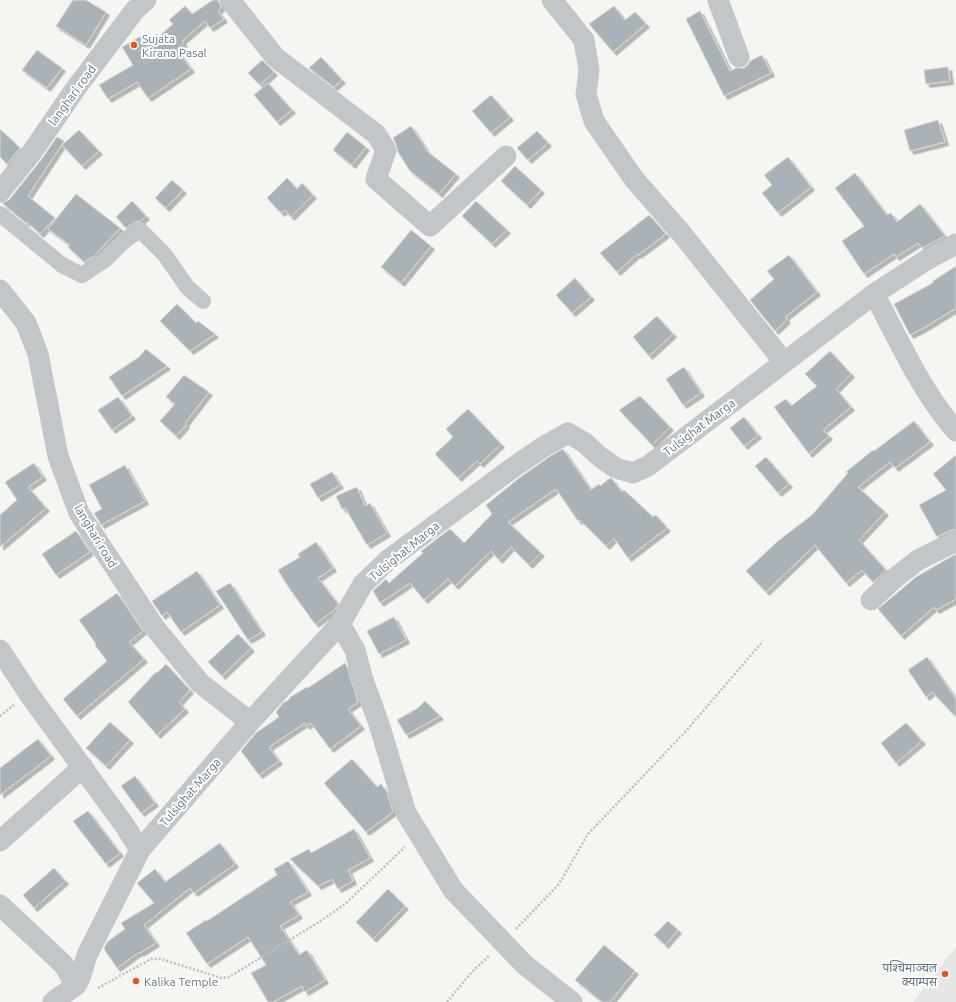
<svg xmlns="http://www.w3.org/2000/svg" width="956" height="1002" font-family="Ubuntu,'Noto Sans Devanagari',sans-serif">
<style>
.built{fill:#e6e7e5}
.building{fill:#aab2b8;stroke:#d6d6d4;filter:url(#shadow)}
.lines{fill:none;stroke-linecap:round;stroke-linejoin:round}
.path{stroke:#bcbec0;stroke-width:2.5;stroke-dasharray:2 2;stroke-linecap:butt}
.pedestrian{stroke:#c2c6c9;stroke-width:16}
.minor{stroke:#c2c6c9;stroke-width:21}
.poi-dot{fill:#e7531f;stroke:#fff;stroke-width:1.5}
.labels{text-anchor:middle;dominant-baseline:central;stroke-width:4;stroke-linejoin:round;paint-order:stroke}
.poi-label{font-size:12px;fill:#637483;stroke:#fff;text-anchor:start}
.street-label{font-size:12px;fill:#637483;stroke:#fff}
</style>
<defs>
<filter id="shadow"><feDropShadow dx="3.5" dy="3.5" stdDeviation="0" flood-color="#0004"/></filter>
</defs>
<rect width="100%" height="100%" fill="#f5f5f1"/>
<path class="built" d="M956 947V1002H913Z"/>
<path class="building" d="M73 0H86L106 12 86 45 56 26Z
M213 0H218L221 8 218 11 224 19 210 28 205 21 182 41 184 43 177 49 191 69 148 98 137 82 108 99 99 85 133 65 122 47 141 36 147 47 173 24 169 20 185 6 192 14Z
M614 6 625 20 635 12 646 24 613 52 589 24Z
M700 11 730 71 736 68H744L748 65 750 61 762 55 771 73 724 96 686 19Z
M37 50 62 68 47 88 22 70Z
M321 57 342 80 334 87 309 68Z
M262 60 274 72 260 85 248 73Z
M948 67 950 81 926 84 924 70Z
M268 83 292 110 277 122 254 95Z
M491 95 510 117 491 133 472 111Z
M938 120 945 142 910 151 904 130Z
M411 126 428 152 456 174 439 194 410 171 398 152 396 144 393 138Z
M0 129 20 148 7 164 0 157Z
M79 130 99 151 82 166 62 145Z
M537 131 548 143 528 160 517 148Z
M347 132 366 147 352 165 333 150Z
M57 137 64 141 28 196 55 218 40 234 27 222 26 223 2 203 9 200 41 160Z
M788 157 811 187 778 213 762 193 772 185 764 175Z
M515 166 541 190 527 205 501 181Z
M855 173 887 215 891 213 897 222 920 204 945 236 922 248 918 243 896 257 894 254 864 274 842 241 864 226 835 188Z
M287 178 297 189 302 183 313 195 291 217 285 210 281 213 267 198Z
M172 180 183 190 166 208 155 198Z
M76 194 120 228 94 256 84 262 68 247 70 245 48 229Z
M132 201 146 216 141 221 135 222 126 228 116 217Z
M476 201 507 230 492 244 462 216Z
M649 215 666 234 638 255 637 254 617 272 600 253Z
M411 230 431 246 401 283 381 267Z
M789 255 817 292 785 317 787 320 775 331 750 300 774 279 767 271Z
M956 266V308L927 326 910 335 894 304 933 283V281Z
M575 278 591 297 572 313 556 295Z
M177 304 196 323 198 321 215 334 190 351 160 321Z
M657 316 673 334 649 356 633 337Z
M146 349 167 366 122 396 109 377 139 357Z
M830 351 851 374 836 389 851 407 823 430 829 436 809 454 774 407 786 399 791 406 817 386 805 374Z
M684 367 701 393 683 405 666 379Z
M184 375 209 392 185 423 186 425 176 436 160 421 175 404 166 397Z
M640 396 670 427 652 445 619 410Z
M118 397 132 416 112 430 98 410Z
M468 409 501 444 480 464 477 461 458 478 435 454 453 437 446 429Z
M744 417 758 435 744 446 730 428Z
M914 421 930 442 895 468 890 462 858 487 885 512 859 540 886 570 873 582 862 570 846 583 815 545 766 592 746 571 778 541 812 515 848 473 846 472 873 450 874 451Z
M563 449 591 490 599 484 600 486 610 478 612 479 622 492 624 490 653 517 656 515 667 528 628 558 614 538 606 546 580 520 578 521 556 489 508 522 541 553 529 565 511 547 499 560 491 551 455 586 448 579 424 600 410 583 380 603 373 591 386 579 389 583 423 553 421 551 450 529 464 543 492 514 486 505 518 479 549 457Z
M956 455V529L951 530 937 537 919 505 946 490 933 474Z
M766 457 789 484 778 493 755 466Z
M34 463 43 477 28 487 46 508 0 547V515L17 500 5 482Z
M125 465 145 501 101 525 94 513 102 509 89 485Z
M332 472 340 485 318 498 310 484Z
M357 487 365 506 370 503 387 533 367 545 345 508 342 509 336 496Z
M76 531 90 552 56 575 42 554Z
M316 542 333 568 318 578 338 604 334 610 315 624 289 588 278 570 300 557 298 554Z
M956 554V599L936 610 934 607 901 636 878 609 916 577Z
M197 571 220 605 181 632 167 612 162 616 152 601Z
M230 583 262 632 248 640 216 591Z
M117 593 143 631 129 642 144 659 77 716 63 699 107 661 95 645 96 644 79 620Z
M394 617 406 640 379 654 367 631Z
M238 634 251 648 222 676 208 662Z
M927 657 956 699V717L932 692 926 697 908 670Z
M345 663 347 667 358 702 348 709 361 726 330 749 311 723 306 726 305 723 269 747 279 761 259 775 241 751 256 733 279 717 276 712 283 703 290 699 289 698 307 687 308 688Z
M166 664 190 690 179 702 185 709 157 735 128 702 156 672 157 673Z
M425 701 440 716 406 735 397 720 418 708Z
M110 722 130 740 106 766 86 748Z
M906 723 922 741 896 763 881 743Z
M38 739 51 756 0 795V768Z
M352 759 377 787 381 784 387 792 393 812 366 832 324 783Z
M135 776 155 803 141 813 121 786Z
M88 811 120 853 106 864 73 821Z
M354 829 370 858 348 870 353 881 338 889 332 879 318 886 290 859 309 849 311 853Z
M220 843 235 864 194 893 190 888 144 925 156 943 140 953 139 952 117 968 104 949 107 942 125 929 121 923 154 903 137 883 155 869 165 882Z
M288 861 308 892 290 902 299 915 280 926 299 955 307 950 325 980 305 992 302 986 273 1002H268L251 973 266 965 248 937 207 964 186 933 206 920 207 921 277 875 274 869Z
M54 868 65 881 34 908 23 895Z
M388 889 405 906 373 939 356 922Z
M668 921 678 930 665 945 654 935Z
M604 945 635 971 610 1002H602L575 980Z"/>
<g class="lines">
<path class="path" d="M0 716 14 705
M516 929 559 884 588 834 686 731 763 641
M98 988 151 959H161L221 978 229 977 319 922 345 904 405 847
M447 1002 472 972 490 955"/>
<path class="pedestrian" d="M0 214 62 265 82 275 106 259 125 240 140 230 165 255 187 287 203 301"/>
<path class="minor" d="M230 0 275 57 376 134 386 150 376 179 430 226 506 156
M552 0 584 40 589 70 586 94 594 121 634 179 682 234 784 362
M718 0 739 57
M0 192 32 152 76 88 135 10 146 0
M0 290 26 323 38 354 58 456 79 513 155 628 200 683 250 722
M874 294C899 340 921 391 956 431
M871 600 895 578 918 560 956 541
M340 624 355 650 362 677 379 724 406 813 419 834 453 890 525 965 572 1002
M0 650 29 694 125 826 140 850
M0 841 83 767
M0 905 63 964 76 985
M53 1002 76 985 80 978 87 955 140 850 250 722 340 624 363 584 388 560 511 469 543 447 568 433 585 443 600 457 616 468 633 473 648 466 874 294 928 259 956 244"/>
</g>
<g class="poi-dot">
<circle cx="134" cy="45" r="4"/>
<circle cx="945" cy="974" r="4"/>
<circle cx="136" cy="981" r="4"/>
</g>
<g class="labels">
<g class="poi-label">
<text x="142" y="38">Sujata<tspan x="142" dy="14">Kirana Pasal</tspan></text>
<text x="937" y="967" text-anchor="end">पश्‍चिमाञ्‍चल<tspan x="937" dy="14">क्याम्पस</tspan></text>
<text x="144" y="981">Kalika Temple</text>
</g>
<g class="street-label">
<text transform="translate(72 95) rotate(-54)">langhari road</text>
<text transform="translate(699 427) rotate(-37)">Tulsighat Marga</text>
<text transform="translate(96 536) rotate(59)">langhari road</text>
<text transform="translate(404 551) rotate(-39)">Tulsighat Marga</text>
<text transform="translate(190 792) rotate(-49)">Tulsighat Marga</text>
</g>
</g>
</svg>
